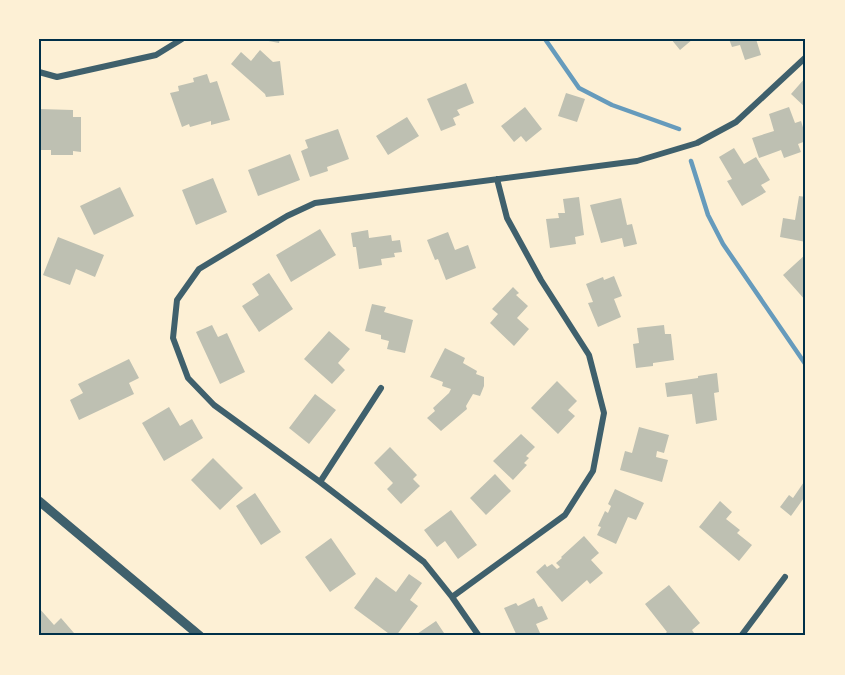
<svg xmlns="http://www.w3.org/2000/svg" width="845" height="675" font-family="'DejaVu Sans',sans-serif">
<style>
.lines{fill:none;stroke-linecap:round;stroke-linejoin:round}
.stream{stroke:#669bbc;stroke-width:4.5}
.building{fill:#bec0b2}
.minor{stroke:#3f606c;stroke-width:6}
.tertiary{stroke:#3f606c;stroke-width:9}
.neatline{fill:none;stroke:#003049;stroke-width:2}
</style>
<rect width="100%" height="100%" fill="#fdf0d5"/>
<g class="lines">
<path class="stream" d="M545 39 579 88 612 105 679 129
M691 161 708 215 723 244 806 365"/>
</g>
<path class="building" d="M258 39H280L279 43Z
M671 39H693L680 50Z
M729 39H756L761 55 745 60 740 45 732 47Z
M260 50 273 62 280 61 284 95 266 97 265 94 231 64 241 52 251 61Z
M207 74 210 83 217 81 230 120 211 125V121L190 127 189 124 182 127 170 93 179 91 178 86 194 82 193 78Z
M806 77V108L791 94Z
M466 83 474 103 457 110 460 115 453 118 456 125 441 131 427 99Z
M566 93 585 99 577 122 558 116Z
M525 107 542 129 526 142 521 136 514 142 501 126Z
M789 107 795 123 801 121 806 137V141L798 144 801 152 784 158 781 150 759 158 752 138 774 131 769 114Z
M39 109 73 110V117H81V152L73 151V155H51V150H40Z
M407 117 419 136 388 155 376 136Z
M338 129 349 159 327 167 328 171 310 177 301 151 308 148 305 140Z
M734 148 744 164 756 157 770 180 761 185 766 192 742 206 727 181 732 179 719 157Z
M290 154 300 180 258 196 248 170Z
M213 178 227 212 196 225 182 190Z
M120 187 134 216 94 235 80 206Z
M799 196 806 197V242L780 237 783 218 795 220Z
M579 197 584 235 575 237 576 244 550 248 546 219 559 218 558 213H565L563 199Z
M621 198 627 225 632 224 637 244 624 247 622 238 601 243 590 205Z
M320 229 336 255 291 282 276 255Z
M368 230 369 238 391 235 392 241 400 240 402 252 394 253 395 257 381 259 382 265 359 269 356 247H353L351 233Z
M448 232 455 250 468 245 476 268 446 280 438 259 435 260 427 240Z
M58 237 104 255 95 277 76 269 70 285 43 275Z
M806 254V301L783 275Z
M269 273 293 309 259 332 242 306 259 295 252 284Z
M614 276 622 296 614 299 621 317 598 327 588 303 593 302 586 284 603 277 604 280Z
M513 287 519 293 516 295 528 306 517 318 529 329 514 346 490 323 498 314 492 309Z
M372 304 386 307 384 312 413 320 405 353 387 349 389 341 381 339V335L365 331Z
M212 325 218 337 227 333 245 372 220 384 196 332Z
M664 325 665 334H671L674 360 653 363V366L636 368 633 344 639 343 637 328Z
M329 331 350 349 338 363 345 370 332 384 304 359Z
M445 348 465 358 463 363 477 371 476 374 484 377V386L480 396 473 394 466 406 467 409 441 431 427 418 435 411 433 408 449 393 451 389 442 386 443 382 430 377Z
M129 359 139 378 129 383 134 394 79 420 70 400 83 393 78 384Z
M717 373 719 392 714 393 717 420 696 424 692 394 667 397 665 383 698 378V376Z
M557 381 577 401 568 410 575 416 558 434 531 408Z
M315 394 336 410 309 444 289 428Z
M169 407 180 426 192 419 203 438 164 461 142 423Z
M639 427 669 435 664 453 657 451 656 457 668 460 662 482 620 470 625 451 632 453Z
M521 434 535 447 526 456 529 458 524 463 527 465 513 480 493 461Z
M390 447 417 475 413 479 420 486 401 504 387 489 393 483 374 463Z
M213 458 243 488 220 510 191 480Z
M495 474 511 491 486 515 470 498Z
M806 479V495L791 516 780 507 789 495 793 498Z
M615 489 644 503 636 520 628 517 616 544 597 535 601 527 598 526 605 511 608 513 611 506 608 504Z
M255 493 281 532 261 545 236 506Z
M720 501 732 512 726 519 740 530 737 533 752 545 739 561 699 527Z
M451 510 477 545 458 559 445 541 437 547 424 530Z
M584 536 599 553 591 560 603 573 590 584 587 580 562 602 536 572 545 564 547 567 552 564 557 569 560 567 556 563 562 558 561 557Z
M331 538 356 574 330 592 305 557Z
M409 574 422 583 410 600 418 606 396 636H392L354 608 376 577 396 592Z
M669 585 700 623 692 630 696 636H662L667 632 645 604Z
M534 598 538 607 542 606 548 619 536 624 540 633 534 636H517L504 608 516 603 518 606Z
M39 608 54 625 61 618 74 633 70 636H39Z
M436 621 446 636H414Z"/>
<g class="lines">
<path class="minor" d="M39 72 57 77 156 55 182 39
M320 482 381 388
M452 597 565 515 593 471 604 413 589 355 541 280 507 218 497 179
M479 636 452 597 424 562 320 482 214 405 188 378 173 338 177 300 199 269 287 216 315 203 637 161 697 143 736 122 806 57
M741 636 785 577"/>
<path class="tertiary" d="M39 501 200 636"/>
</g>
<rect width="845" height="675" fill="none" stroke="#fdf0d5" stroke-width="81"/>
<rect x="40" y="40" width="764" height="594" class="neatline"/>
</svg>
